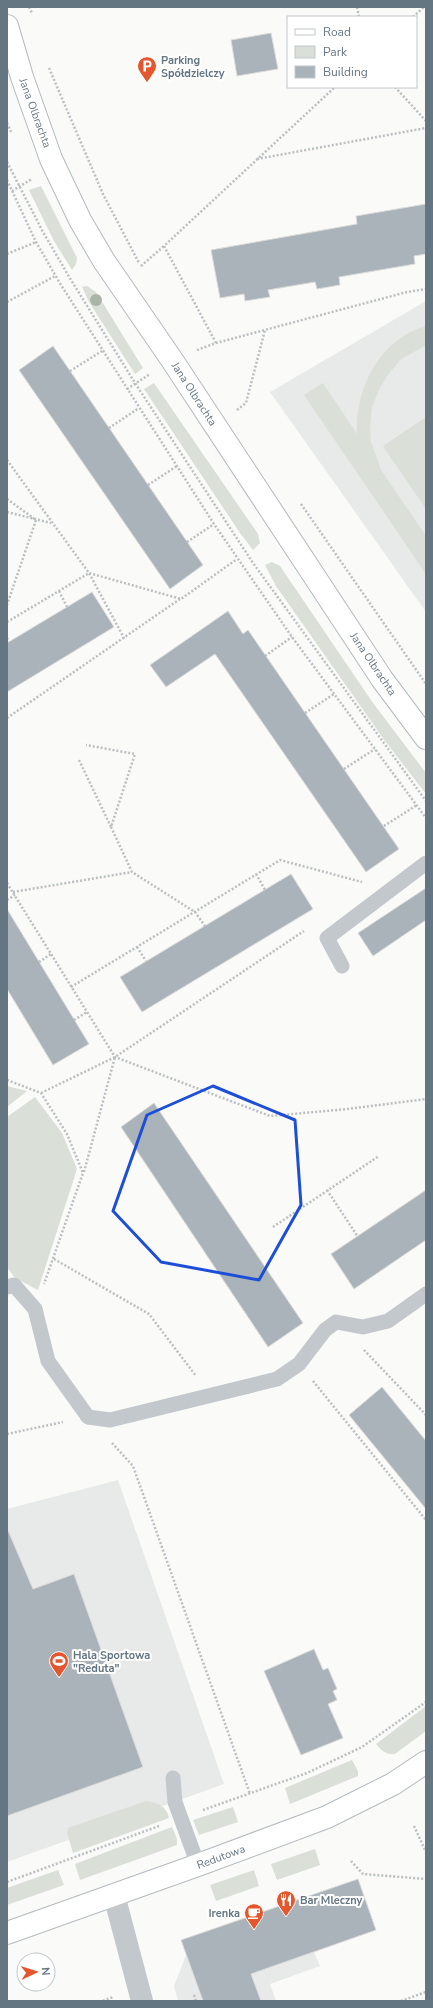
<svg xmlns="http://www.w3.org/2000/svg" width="433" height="2008" font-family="'Nunito Sans',sans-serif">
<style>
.built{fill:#e8e9e9}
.green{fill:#dadfd7}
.building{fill:#aab3b9;stroke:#dcdcda}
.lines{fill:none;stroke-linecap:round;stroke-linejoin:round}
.secondary-casing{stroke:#b3babf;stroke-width:24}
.path{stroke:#bbbfc2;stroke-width:2.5;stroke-dasharray:2 2;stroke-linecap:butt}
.lane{stroke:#c3c8cc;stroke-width:15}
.street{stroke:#c3c8cc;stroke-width:22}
.secondary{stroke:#fff;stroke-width:22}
.tree{fill:#aab4a7}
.marked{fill:none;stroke:#1d4ed8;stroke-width:3;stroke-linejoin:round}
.labels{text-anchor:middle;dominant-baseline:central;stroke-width:4;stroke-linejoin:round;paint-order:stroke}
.poi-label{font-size:11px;font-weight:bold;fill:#657683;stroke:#fff;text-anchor:start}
.street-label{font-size:11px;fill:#657683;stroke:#fff}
</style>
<rect width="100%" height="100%" fill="#fafaf8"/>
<path class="built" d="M426 301V612L270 392Z
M118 1480 224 1784 7 1862V1509Z
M358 1879 376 1930 314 1952 320 1966 270 1984 276 2001H178L174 1986 186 1955 181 1940Z"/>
<path class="green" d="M41 186 77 258 76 264 72 270 54 241 29 190Z
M87 286 96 292 143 368 135 374 89 302 82 287Z
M426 326V345L400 360 387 376 379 390 372 407 370 428 371 442 381 470 426 536V574L304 395 323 383 357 434C355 389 379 339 426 326Z
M154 383 258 534 260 543 253 550 240 533 144 389Z
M426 417V509L383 446Z
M272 562 280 566 373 703 426 773V794L385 741 276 586 265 565Z
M7 1086 27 1091 7 1107Z
M35 1097 62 1133 77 1169 38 1290 15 1278 7 1267V1117Z
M426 1706V1731L395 1754C386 1755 382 1751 376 1744Z
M352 1760 358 1771V1776L290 1804 285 1788Z
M146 1801C156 1802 167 1806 169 1818L73 1853 67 1833 68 1828Z
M233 1807 238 1822 199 1835 193 1820Z
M172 1827 177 1839V1845L80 1880 75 1864Z
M315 1849 320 1865 277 1880 271 1864Z
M58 1870 64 1885 7 1905V1888Z
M254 1870 259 1886 216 1901 210 1885Z"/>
<path class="building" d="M271 33 278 69 237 76 231 40Z
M426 204V254L414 256 415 264 339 277 340 285 317 289 315 282 268 290 270 297 245 301 244 294 220 298 211 250 357 224 356 216Z
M53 346 203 565 170 589 19 370Z
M92 592 114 627 7 692V643Z
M228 611 243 634 248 630 399 849 366 872 215 654 166 687 150 665Z
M291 874 313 909 142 1012 120 977Z
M426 888V920L373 956 358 933Z
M7 909 89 1044 53 1065 7 989Z
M154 1103 303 1323 268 1347 121 1127Z
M426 1190V1240L354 1289 331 1254Z
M382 1387 426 1441V1509L349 1415Z
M7 1528 33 1589 74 1574 143 1767 7 1816Z
M314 1649 323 1670 328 1668 337 1689 333 1691 337 1700 328 1704 343 1738 301 1755 264 1671Z
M358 1879 376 1930 251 1974 261 2001H203L181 1940Z"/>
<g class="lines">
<g class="secondary-casing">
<path id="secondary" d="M7 26 22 77 51 159 80 220 104 261 172 360 382 679 426 738
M7 1933 198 1865 327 1817 393 1784 426 1762"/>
</g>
<path class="path" d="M29 7 32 13
M357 7 359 17
M413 17 424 7
M49 68 103 194 139 263
M395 87 426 121
M7 123 12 134
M257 159 426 128
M7 162 43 232 71 280 135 383 253 563 426 801
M7 180 36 242 61 285 214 524 292 637 426 818
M12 191 32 179
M7 254 36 242
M141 266 164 246
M7 302 55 276
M216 343 164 246 335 87
M197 350 216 343 407 292 426 289
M70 371 102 351
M127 389 150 374
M237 410 246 403 265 330
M109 428 139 408
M7 460 89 573 181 599 237 559
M148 485 177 466
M7 499 36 520 7 605
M301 504 426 684
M7 512 51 523
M187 542 214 524
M59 591 67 607
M7 622 89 573 124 638
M7 638 9 642
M265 656 292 637
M305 713 334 694
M7 718 180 599
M79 760 111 827 135 754 86 745
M344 769 375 749
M384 826 417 805
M111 827 132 872 195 912 205 926
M256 874 265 890
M7 883 115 1057 270 1116 348 1109 426 1099
M13 892 132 872
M7 900 15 895
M137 947 146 961
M39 962 51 954
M71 987 280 860 362 882
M74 1020 87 1012
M7 1080 41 1093 67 1134 83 1173 44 1284
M41 1093 115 1057 304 931
M84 1172 115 1057
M327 1190 358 1237
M273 1227 379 1156
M54 1259 149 1314 196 1376
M364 1350 426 1415
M313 1381 426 1520
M7 1434 63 1422
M112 1443 133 1466 250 1794
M203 1810 307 1773 362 1747 426 1702
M414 1826 426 1852
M351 1861 363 1874 426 1879
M7 1882 159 1826
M194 1995 196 2001
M103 2001 113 1997
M401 2001 426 1992"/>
<path class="lane" d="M342 966 327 938 426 863
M7 1287 14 1285 35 1309 48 1361 88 1417 110 1420 277 1379 299 1364 325 1330 336 1322 363 1327 388 1321 426 1294
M173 1778 175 1802 198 1865"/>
<path class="street" d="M114 1895 142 2001"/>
<use href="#secondary" class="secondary"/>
</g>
<circle class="tree" cx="96" cy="300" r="6"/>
<path class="marked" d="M213 1086 295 1120 301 1205 259 1280 161 1262 113 1211 147 1115Z"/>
<defs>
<g id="parking-pin" transform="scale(1)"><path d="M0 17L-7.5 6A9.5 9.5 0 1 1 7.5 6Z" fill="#e4572e" stroke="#fff"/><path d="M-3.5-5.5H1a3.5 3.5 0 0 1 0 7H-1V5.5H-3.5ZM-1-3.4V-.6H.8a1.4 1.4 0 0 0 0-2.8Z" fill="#fff"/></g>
<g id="stadium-pin" transform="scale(1)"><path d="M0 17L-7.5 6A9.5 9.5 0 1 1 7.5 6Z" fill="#e4572e" stroke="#fff"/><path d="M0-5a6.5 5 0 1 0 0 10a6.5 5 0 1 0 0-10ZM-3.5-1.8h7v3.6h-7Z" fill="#fff"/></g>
<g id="restaurant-pin" transform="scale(1)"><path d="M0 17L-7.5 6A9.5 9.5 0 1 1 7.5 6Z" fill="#e4572e" stroke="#fff"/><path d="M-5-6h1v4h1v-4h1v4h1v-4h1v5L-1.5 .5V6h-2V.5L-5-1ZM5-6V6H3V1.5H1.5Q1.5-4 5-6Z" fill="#fff"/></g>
<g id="cafe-pin" transform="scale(1)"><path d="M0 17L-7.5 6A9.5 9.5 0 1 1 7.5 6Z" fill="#e4572e" stroke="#fff"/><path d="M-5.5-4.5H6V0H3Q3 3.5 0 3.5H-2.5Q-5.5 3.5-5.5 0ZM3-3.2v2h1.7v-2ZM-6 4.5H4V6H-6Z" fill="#fff"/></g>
</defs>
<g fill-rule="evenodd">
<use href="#parking-pin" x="147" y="66"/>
<use href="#stadium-pin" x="59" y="1661"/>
<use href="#restaurant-pin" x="286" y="1900"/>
<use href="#cafe-pin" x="254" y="1913"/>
</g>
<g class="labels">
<g class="poi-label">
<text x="161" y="60">Parking<tspan x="161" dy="13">Spółdzielczy</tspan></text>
<text x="73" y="1655">Hala Sportowa<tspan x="73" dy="13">"Reduta"</tspan></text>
<text x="300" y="1900">Bar Mleczny</text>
<text x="240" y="1913" text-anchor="end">Irenka</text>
</g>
<g class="street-label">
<text transform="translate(35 113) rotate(70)">Jana Olbrachta</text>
<text transform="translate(194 394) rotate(57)">Jana Olbrachta</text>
<text transform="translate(373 664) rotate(56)">Jana Olbrachta</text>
<text transform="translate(221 1857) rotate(-20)">Redutowa</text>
</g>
</g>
<rect width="433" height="2008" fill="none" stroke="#657683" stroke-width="16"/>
<rect x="287" y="16" width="130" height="72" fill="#ffffff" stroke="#c1c8cd"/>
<rect x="295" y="29" width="20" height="6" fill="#ffffff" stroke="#c1c8cd"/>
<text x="323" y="36" font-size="12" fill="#657683">Road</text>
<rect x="295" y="46" width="20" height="12" fill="#dadfd7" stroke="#c1c8cd"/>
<text x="323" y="56" font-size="12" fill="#657683">Park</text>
<rect x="295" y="66" width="20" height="12" fill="#aab3b9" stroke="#c1c8cd"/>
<text x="323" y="76" font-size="12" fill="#657683">Building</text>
<g transform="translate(36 1972) rotate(86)"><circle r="19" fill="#ffffff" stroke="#c1c8cd"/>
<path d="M0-3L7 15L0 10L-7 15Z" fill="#e4572e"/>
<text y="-6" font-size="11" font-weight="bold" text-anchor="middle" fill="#657683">N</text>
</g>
</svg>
